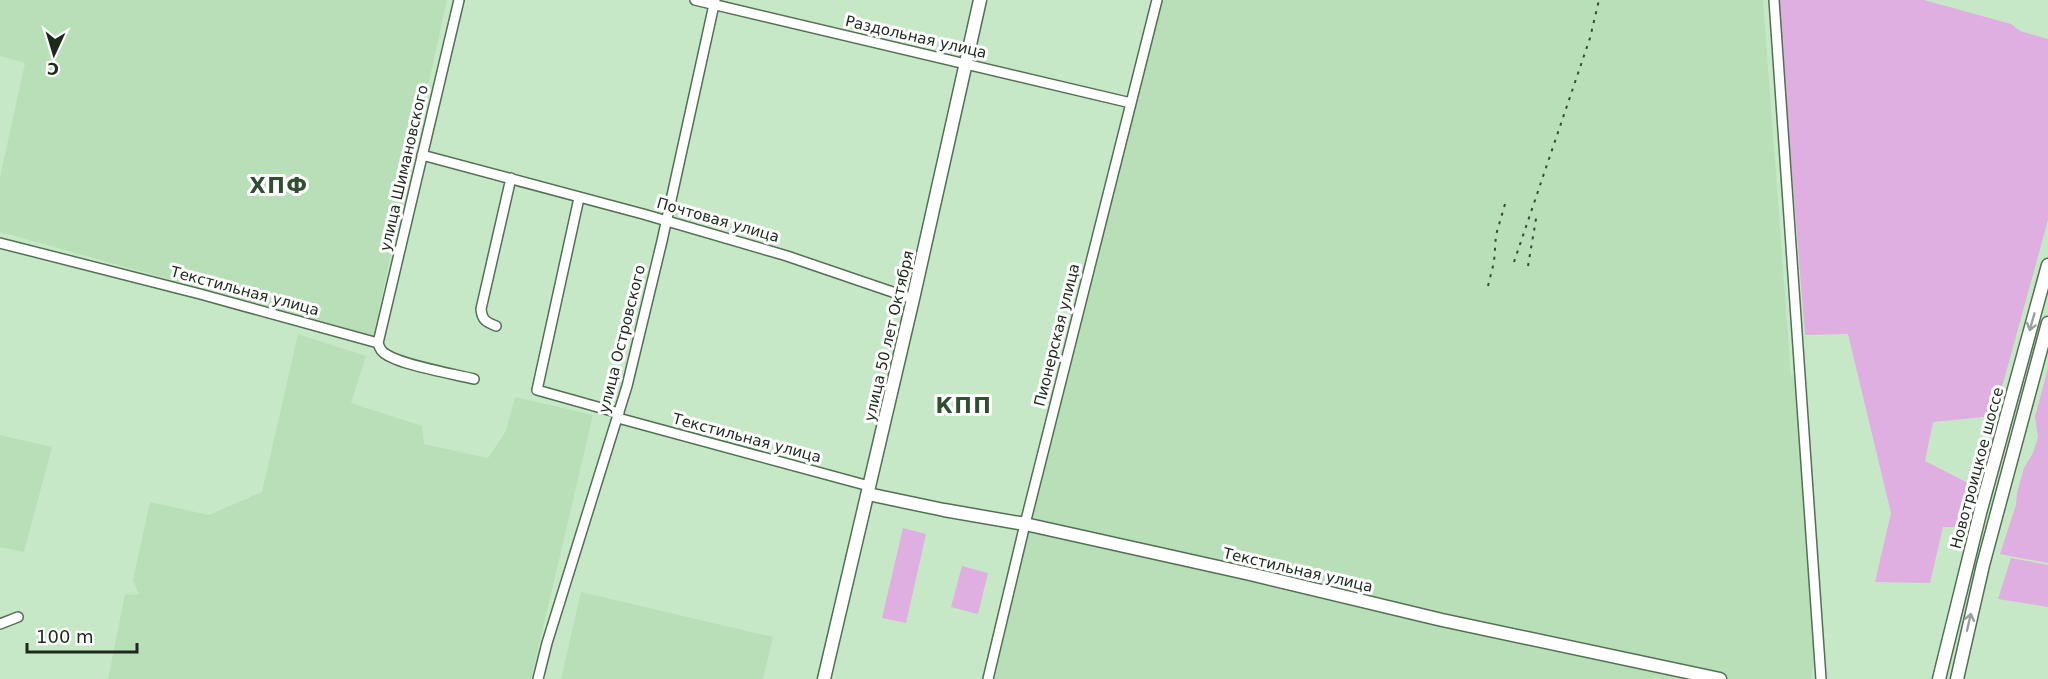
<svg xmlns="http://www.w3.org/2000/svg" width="2048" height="679" font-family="'DejaVu Sans',sans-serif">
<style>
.built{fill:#b8dfb8}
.green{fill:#deafe0}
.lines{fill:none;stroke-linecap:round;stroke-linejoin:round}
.minor-casing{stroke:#527053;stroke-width:12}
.major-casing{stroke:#527053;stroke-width:15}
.minor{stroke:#fff;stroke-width:9}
.major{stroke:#fff;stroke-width:12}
.rail{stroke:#394939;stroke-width:2;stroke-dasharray:3 6;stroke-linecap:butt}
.oneway{stroke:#999f99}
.labels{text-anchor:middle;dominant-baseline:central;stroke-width:6;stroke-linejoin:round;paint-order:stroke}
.street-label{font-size:15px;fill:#1c291c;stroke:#fefefe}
.district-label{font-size:21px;font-weight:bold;letter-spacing:1.5px;fill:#314d32;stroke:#fefefe}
</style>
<rect width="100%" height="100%" fill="#c7e8c7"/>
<path class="built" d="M0 0H447L373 336 0 232V177L25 63 0 56Z
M1161 0H1763L1791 375H1796L1816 666H1813L1811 679H990Z
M298 334 366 356 351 403 422 426 424 444 488 458 506 431 515 397 593 415 531 679H108L125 594 139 595 133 580 150 502 209 515 262 492Z
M0 435 52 447 24 552 0 547Z
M581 592 773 637 763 679H561Z"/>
<path class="green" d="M1778 0H1924L2011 24 2020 31 2048 39V220L1994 416 1933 422 1925 461 1974 486 1967 527H1943L1930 583 1875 582 1891 513 1848 334 1805 335Z
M2048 368V563L2000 554 2016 505 2017 493 2024 468 2033 453 2038 437 2035 417Z
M1984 442 1990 444C1992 453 1987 470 1981 478L1972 475 1980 444Z
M903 528 926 534 906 623 882 618Z
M2011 558 2048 565V607L1998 599Z
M962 566 988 573 978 614 951 607Z"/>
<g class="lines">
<g class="minor-casing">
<path id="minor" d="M695 0 1131 103
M1774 0 1821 679
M422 155 643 214 787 256 913 299
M579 198 537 390 619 413
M0 243 200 294 378 343
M496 326C486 322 482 320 481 309L511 178
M378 343 459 0
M378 343C379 346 380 349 382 351 393 364 455 374 474 379
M618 418 869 486
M0 624 18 617
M538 679 547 643 627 386 662 241 715 0
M988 679 1025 524 1157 0"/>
</g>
<g class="major-casing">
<path id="major" d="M868 494 944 510 1025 524 1250 574 1442 620 1720 679
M824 679 913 299 980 0
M1939 679 1980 513 2048 265
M1957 679 1983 565 2048 323"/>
</g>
<use href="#minor" class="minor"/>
<use href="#major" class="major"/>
<path class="rail" d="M1514 262 1590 38 1599 0
M1528 266 1537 213
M1488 286 1494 262 1496 235 1505 204"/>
</g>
<defs><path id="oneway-shaft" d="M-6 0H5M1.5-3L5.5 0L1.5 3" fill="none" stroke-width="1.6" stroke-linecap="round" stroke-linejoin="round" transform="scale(1.5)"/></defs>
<g class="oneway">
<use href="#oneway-shaft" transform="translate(2032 322) rotate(106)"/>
<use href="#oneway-shaft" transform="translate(1969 622) rotate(-77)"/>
</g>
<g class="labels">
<g class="street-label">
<text transform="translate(916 37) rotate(13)">Раздольная улица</text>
<text transform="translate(404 168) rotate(-77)">улица Шимановского</text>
<text transform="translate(718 220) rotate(16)">Почтовая улица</text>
<text transform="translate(245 291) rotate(15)">Текстильная улица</text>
<text transform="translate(1057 335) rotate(-76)">Пионерская улица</text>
<text transform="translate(889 336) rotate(-77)">улица 50 лет Октября</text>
<text transform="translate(622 339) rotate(-76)">улица Островского</text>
<text transform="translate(747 438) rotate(15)">Текстильная улица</text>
<text transform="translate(1977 468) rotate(-75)">Новотроицкое шоссе</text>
<text transform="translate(1298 570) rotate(13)">Текстильная улица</text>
</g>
<g class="district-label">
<text x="279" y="186">ХПФ</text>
<text x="964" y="406">КПП</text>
</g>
</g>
<g transform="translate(54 54) rotate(184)" stroke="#fefefe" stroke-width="4.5" paint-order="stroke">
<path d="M0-4.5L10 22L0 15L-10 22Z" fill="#1c291c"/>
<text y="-9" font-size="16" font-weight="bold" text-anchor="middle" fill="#1c291c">С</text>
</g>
<path d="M27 643v9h110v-9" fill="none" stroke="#1c291c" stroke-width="3"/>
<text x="36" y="643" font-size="18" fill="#1c291c" stroke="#fefefe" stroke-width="4.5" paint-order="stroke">100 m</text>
</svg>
